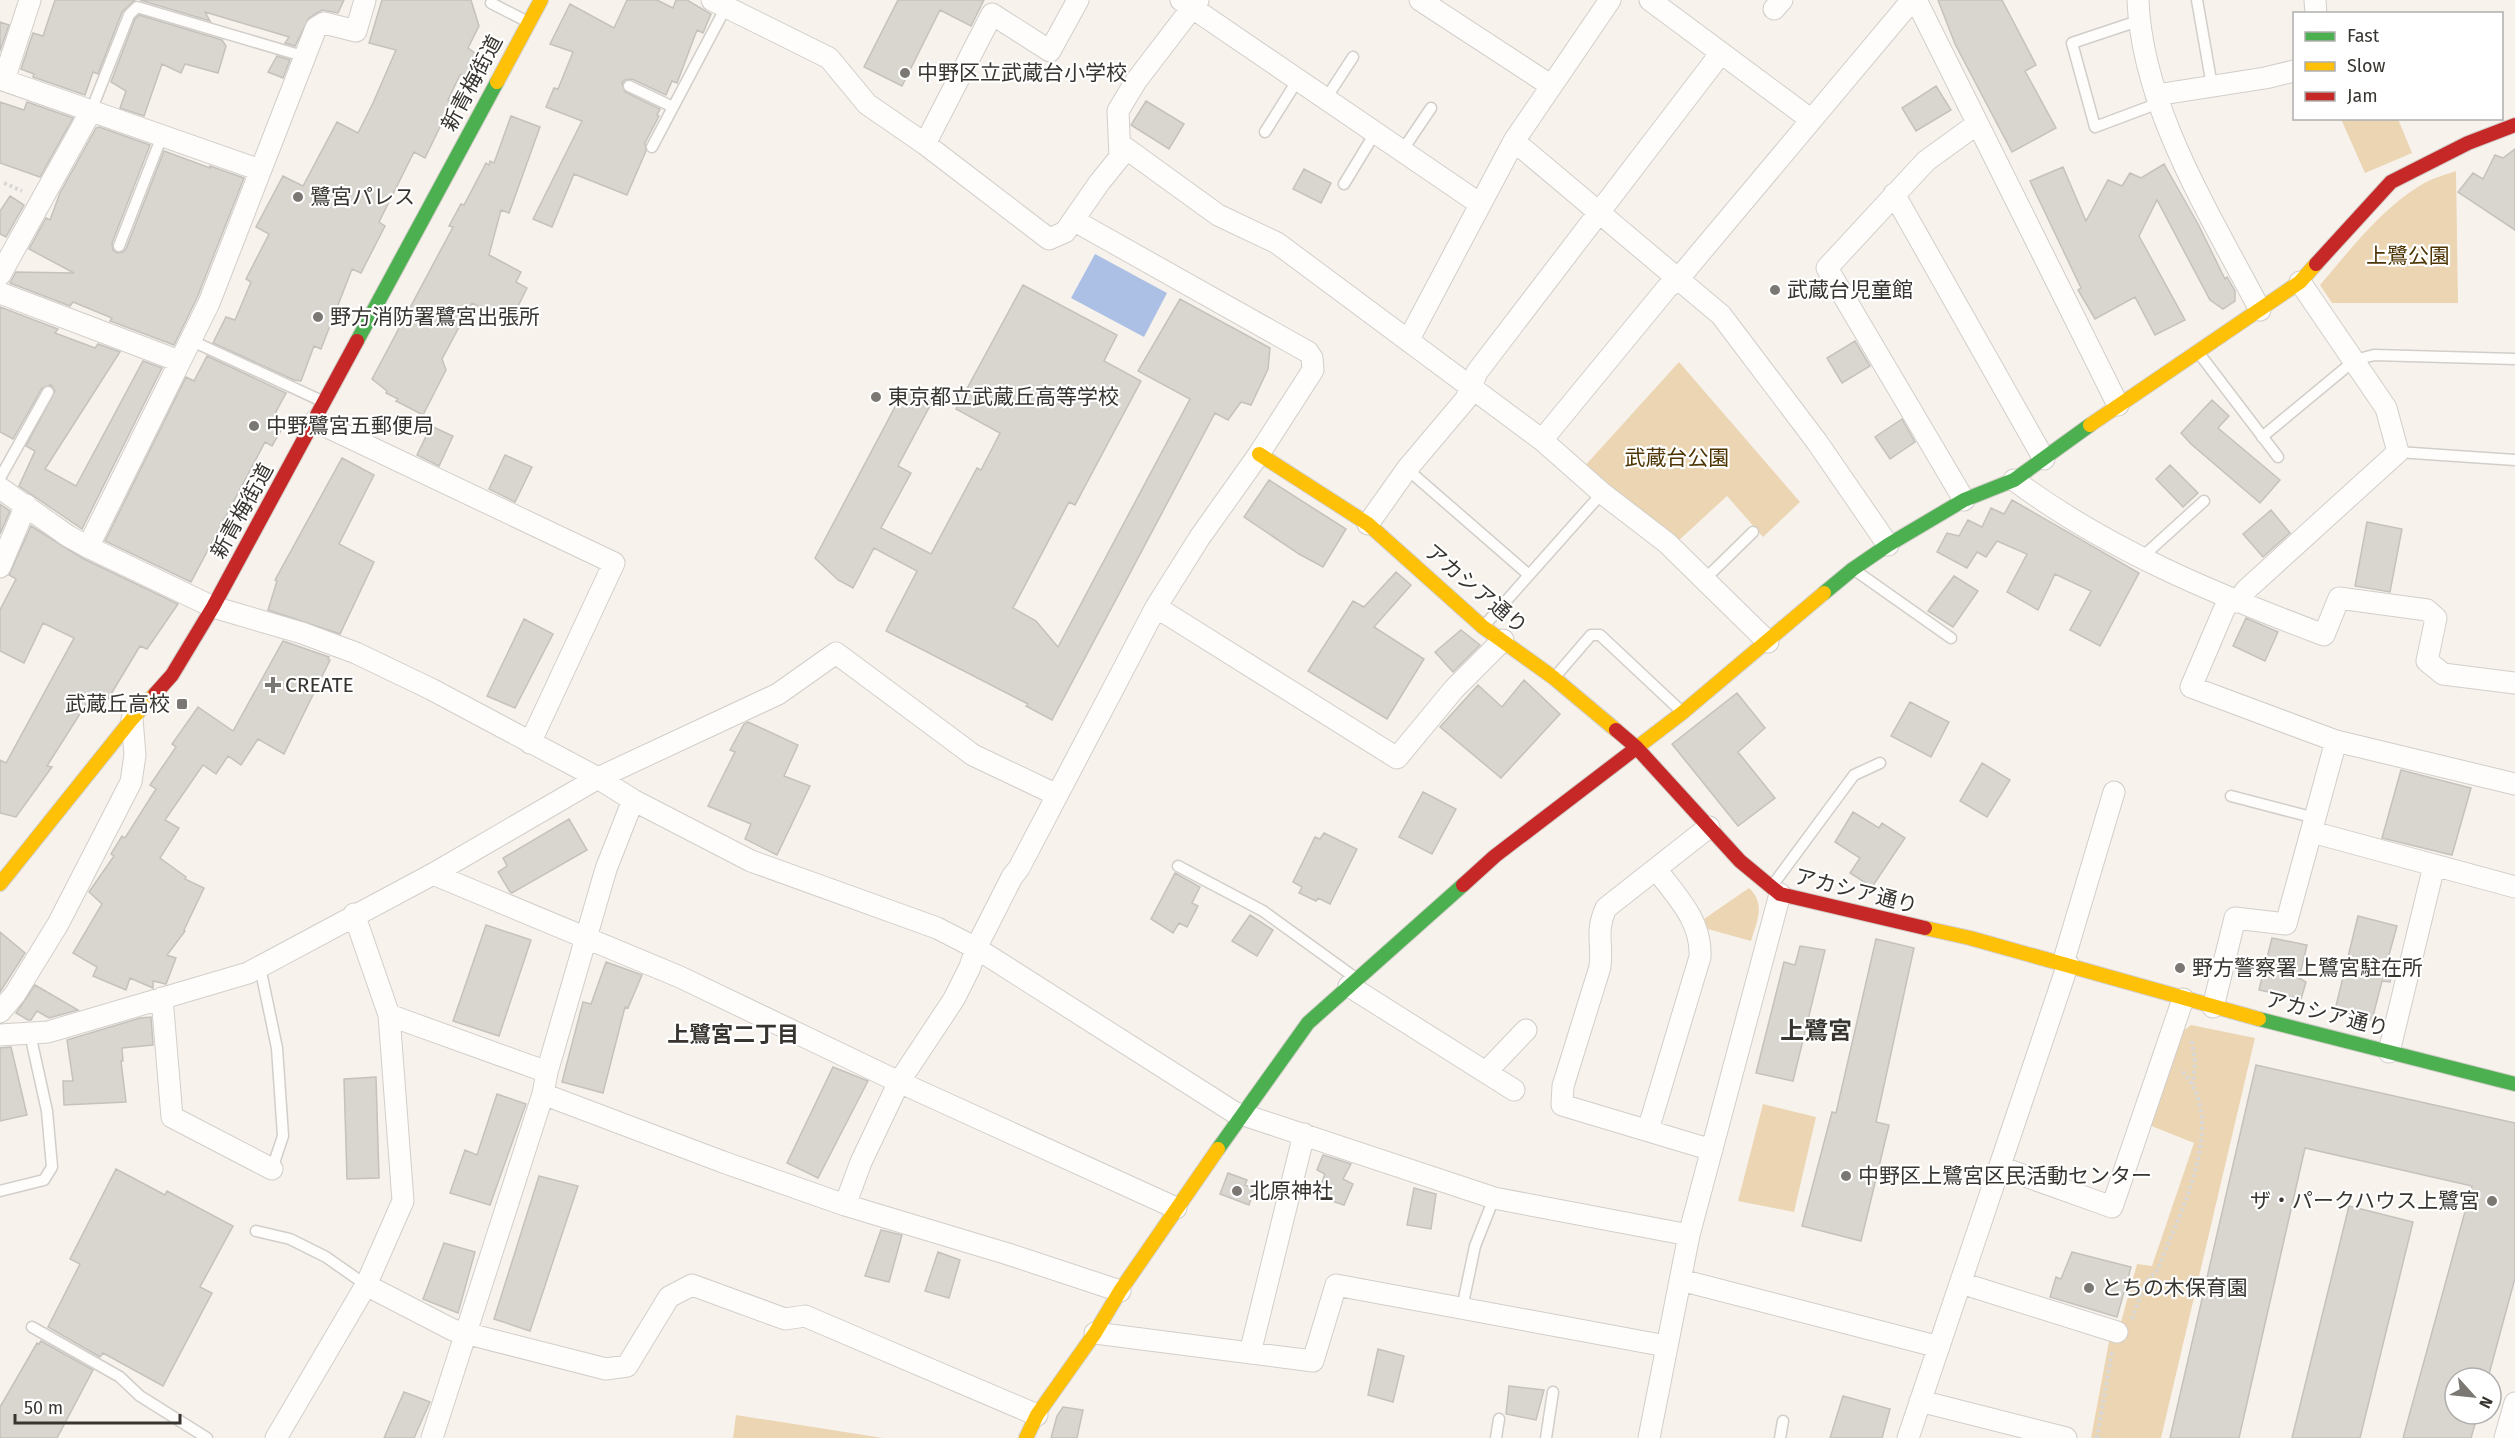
<svg xmlns="http://www.w3.org/2000/svg" width="2515" height="1438" font-family="'Fira Sans','Noto Sans JP',sans-serif">
<style>
.green{fill:#ebd5b3}
.water{fill:#abc0e4}
.building{fill:#d9d5cf;stroke:#c5c2bd;stroke-width:1.5}
.lines{fill:none;stroke-linecap:round;stroke-linejoin:round}
.lane-casing{stroke:#d2cec9;stroke-width:13}
.street-casing{stroke:#d2cec9;stroke-width:23}
.fast-casing{stroke:#d2cec9;stroke-width:16}
.slow-casing{stroke:#d2cec9;stroke-width:16}
.jam-casing{stroke:#d2cec9;stroke-width:16}
.path{stroke:#d8d7d5;stroke-width:4;stroke-dasharray:3 3;stroke-linecap:butt}
.lane{stroke:#fefdfc;stroke-width:10}
.street{stroke:#fefdfc;stroke-width:21}
.fast{stroke:#4caf50;stroke-width:14}
.slow{stroke:#ffc107;stroke-width:14}
.jam{stroke:#c62828;stroke-width:14}
.poi-dot{fill:#7b7772;stroke:#fff;stroke-width:2}
.labels{text-anchor:middle;dominant-baseline:central;stroke-width:4.5;stroke-linejoin:round;paint-order:stroke}
.poi-label{font-size:21px;fill:#383530;stroke:#fff;text-anchor:start}
.street-label{font-size:21px;fill:#383530;stroke:#fff}
.park-label{font-size:21px;fill:#4e3503;stroke:#fff}
.neighbourhood-label{font-size:22px;font-weight:bold;fill:#383530;stroke:#fff}
.quarter-label{font-size:24px;font-weight:bold;fill:#383530;stroke:#fff}
</style>
<rect width="100%" height="100%" fill="#f7f2ec"/>
<path class="green" d="M2341 119H2398L2412 153 2365 173Z
M2456 171 2458 303H2332L2320 285C2350 250 2381 209 2421 185 2432 178 2445 175 2456 171Z
M1679 362 1800 502 1763 537 1727 496 1677 542 1583 468Z
M1749 888C1766 904 1757 921 1751 941L1708 929 1704 919Z
M2191 1025 2255 1038 2161 1438H2091L2113 1320 2121 1322 2137 1264 2152 1266 2194 1143 2149 1125 2183 1031Z
M1763 1104 1816 1117 1794 1212 1738 1201Z
M736 1415 883 1438H733Z"/>
<path class="water" d="M1095 254 1167 293 1144 337 1071 298Z"/>
<path class="building" d="M55 0H135L122 12 98 74 93 72 85 95 33 77 34 74 21 69 33 33 43 36Z
M140 0H344L338 13 322 10 309 18 295 46 285 43 289 37 205 12 210 21Z
M382 0H471L479 26 468 48 475 53 473 57 476 61 470 73 460 75 448 100 452 102 425 158 414 152 379 222 385 226 361 273 352 269 321 349 314 346 301 381 294 380 213 343 226 317 235 320 251 282 246 279 269 234 256 227 283 176 303 186 337 122 358 133 373 103 396 50 369 43Z
M627 0H657L673 8 676 0H687L711 14 703 33 697 30 677 83 672 81 666 95 632 79 625 80 622 83 625 92 660 109 657 115 659 116 645 143 646 151 627 195 574 174 552 227 533 219 582 121 546 107 554 88 558 89 573 52 550 44 570 4 614 28Z
M898 0H984L971 26 940 10 902 86 864 67Z
M1938 0H2002L2036 65 2025 71 2056 128 2012 152 1955 44Z
M139 15 222 40 226 46 218 73 185 64 181 73 162 64 144 116 120 108 126 91 111 82 135 19Z
M0 22 9 25 0 51Z
M277 56 290 60 283 78 268 72Z
M1936 86 1951 110 1916 131 1902 108Z
M1146 101 1184 124 1169 149 1131 125Z
M0 102 24 110 27 102 73 118 40 177 0 163Z
M511 116 540 127 509 213 501 210 489 255 521 272 516 282 527 288 515 312 498 317 472 303 442 359 446 370 423 415 396 401 398 399 386 393 387 391 372 379 453 227 449 226 461 204 464 205 486 163 489 165 490 161 494 163Z
M99 127 150 145 112 243 113 250 117 253 123 252 126 249 164 151 210 168V166L244 178 197 298 174 345 110 321 112 318 73 302 70 306 10 283 16 272 74 273 29 249 46 218 50 220 60 193 96 128Z
M2515 149V230L2458 192 2473 173 2483 179 2495 155 2503 158Z
M2164 164 2198 224 2225 279 2227 277 2235 291V301L2223 309 2210 300 2157 200 2139 236 2185 320 2155 335 2135 297 2095 319 2078 290 2081 288 2030 181 2063 167 2086 221 2108 180 2122 186 2130 173 2141 178Z
M1304 169 1331 183 1321 203 1293 189Z
M10 196 24 205 6 237 0 234V211Z
M1023 285 1117 335 1104 361 1141 381 1075 505 1069 502 1013 608 1036 621 1058 647 1190 399 1138 371 1180 299 1270 348 1268 369 1251 405 1241 402 1228 420 1215 413 1052 720 1026 706 1028 704 886 631 917 571 874 548 853 588 838 580 815 558 905 388 932 402 898 466 911 473 881 528 931 554 977 468 981 470 1000 433 956 409Z
M0 307 58 329 55 333 95 348 98 344 120 352 45 469 76 486 143 361 162 368 82 529 19 486 35 451 26 446 55 391 51 385 42 388 13 439 0 432Z
M1855 341 1870 366 1842 383 1827 358Z
M207 356 286 393 271 421 283 427 272 446 265 442 191 582 105 541 186 377 194 381Z
M2212 400 2229 416 2218 428 2280 480 2260 503 2191 444 2181 433Z
M1902 419 1915 442 1890 459 1875 437Z
M431 426 453 436 439 466 417 455Z
M505 455 532 467 515 502 489 489Z
M342 458 374 475 339 544 374 562 340 634 268 610 277 581 275 580Z
M2170 465 2198 493 2183 507 2156 479Z
M1269 480 1346 529 1323 567 1299 554 1244 517Z
M2012 500 2139 573 2100 646 2070 630 2091 591 2055 574 2038 610 2007 592 2027 554 1997 541 1986 557 1977 552 1967 568 1937 552 1947 533 1959 536 1968 520 1982 527 1991 508 2004 514Z
M0 504 10 511 0 534Z
M2271 510 2290 533 2263 557 2243 534Z
M2367 522 2402 529 2390 592 2355 586Z
M31 526 82 558 178 604 147 649 140 646 105 704 90 698 47 766 52 767 16 817 0 813V760L6 763 74 638 43 623 24 663 0 651V610L16 579 9 575Z
M1396 572 1411 585 1374 627 1424 659 1387 719 1308 671 1353 601 1364 607Z
M1954 576 1978 591 1953 627 1928 611Z
M2246 618 2278 632 2265 661 2233 646Z
M524 619 553 634 515 708 487 696Z
M1461 630 1480 645 1453 672 1435 652Z
M283 641 329 657 328 659 330 660 284 754 258 739 241 765 228 756 216 774 203 765 165 820 179 828 160 858 186 877 185 879 204 888 184 930 185 931 167 955 176 958 166 984 153 981V988L130 978 126 990 93 976 97 967 73 953 102 904 89 892 114 856 111 854 122 836 125 838 156 789 150 785 176 747 172 744 198 707 233 731Z
M1524 680 1560 714 1501 778 1440 727 1478 685 1502 707Z
M1737 693 1765 728 1738 752 1775 798 1738 826 1672 744Z
M1910 702 1949 722 1931 757 1891 736Z
M748 722 798 745 784 776 810 786 777 855 745 839 751 824 708 806 735 752 730 750 744 724Z
M1982 763 2010 780 1987 817 1960 801Z
M2401 770 2471 788 2452 855 2382 838Z
M1423 792 1456 809 1432 854 1399 837Z
M1853 812 1879 828 1882 823 1905 838 1872 887 1850 873 1860 858 1835 842Z
M569 819 587 850 512 893 510 892 498 872 507 866 503 858Z
M1324 833 1357 849 1330 904 1318 898 1316 901 1299 893 1302 887 1293 882 1315 837 1320 839Z
M1175 873 1200 887 1192 903 1198 906 1187 927 1179 923 1173 933 1151 919Z
M1250 915 1273 930 1257 956 1232 941Z
M2358 916 2397 926 2387 962 2394 964 2390 982 2382 981 2372 1020 2335 1010Z
M486 925 531 940 499 1036 453 1021Z
M0 932 25 953 0 992Z
M2272 938 2307 945 2299 978 2306 982 2301 999 2259 990Z
M1876 939 1914 948 1876 1122 1889 1125 1861 1241 1802 1226 1832 1112 1836 1113Z
M1800 946 1825 950 1793 1081 1756 1073 1784 962 1795 965Z
M606 962 642 975 628 1008 625 1007 603 1093 562 1082 583 1002 591 1004Z
M35 985 78 1010 49 1018 37 1011 31 1020H28L16 1013Z
M151 1017 153 1045 122 1048 123 1061H121L126 1102 64 1105 63 1081H73L67 1040 140 1018Z
M11 1047 27 1115 0 1121V1048Z
M2256 1065 2515 1123V1278L2488 1378H2455V1414H2478L2471 1438H2403L2472 1186 2305 1148 2239 1438H2170Z
M833 1067 868 1081 818 1178 787 1163Z
M376 1077 379 1178 347 1179 344 1079Z
M497 1094 526 1104 490 1205 450 1193 465 1150 477 1155Z
M1323 1155 1351 1164 1343 1179 1353 1184 1344 1205 1317 1196 1325 1174 1317 1170Z
M116 1169 165 1195 167 1191 233 1226 200 1287 212 1293 163 1386 103 1353 100 1357 48 1327 80 1264 70 1259Z
M1228 1173 1247 1180 1245 1185 1254 1188 1249 1205 1220 1194Z
M539 1176 578 1186 530 1331 494 1319Z
M1414 1188 1436 1194 1431 1229 1407 1225Z
M2349 1206 2413 1222 2360 1438H2292Z
M881 1230 902 1235 889 1282 865 1276Z
M444 1243 475 1252 458 1313 423 1299Z
M938 1252 960 1260 949 1298 925 1291Z
M2072 1252 2131 1267 2117 1317 2050 1297 2056 1277 2061 1279Z
M41 1341 93 1370 57 1438H0V1407L37 1343 39 1344Z
M1378 1349 1404 1356 1393 1402 1368 1395Z
M1509 1386 1544 1390 1536 1420 1506 1414Z
M404 1392 430 1402 414 1438H384Z
M1843 1396 1890 1409 1882 1438H1830Z
M1063 1407 1083 1410 1077 1438H1051L1057 1416Z"/>
<g class="lines">
<g class="lane-casing">
<path id="lane" d="M2197 0 2212 86
M491 3 528 22
M2138 21 2072 43 2095 127 2159 103
M629 86 673 107
M1325 100 1353 57
M91 111 129 15 137 7 306 57
M1265 132 1297 81
M652 147 726 7
M1402 151 1431 108
M1344 184 1375 133
M119 246 162 136
M190 340 324 402
M2198 352 2278 457
M2262 437 2355 360 2374 355 2515 359
M2398 452 2515 460
M1407 469 1529 575
M0 478 48 392
M2140 559 2204 501
M1853 569 1951 638
M1704 580 1753 532
M1483 627 1602 493
M1554 678 1591 635H1600L1681 711
M2231 796 2315 818
M1178 866 1263 911 1357 979
M1772 886 1854 775 1880 763
M260 967 277 1048 283 1136 272 1169
M0 1191 44 1180 52 1167 47 1111 30 1034
M256 1231 290 1239 326 1257 366 1285
M1462 1308 1475 1246 1494 1198
M32 1327 120 1377 140 1396 207 1438
M1496 1438 1499 1419
M1546 1438 1553 1392
M1780 1438 1783 1421"/>
</g>
<g class="street-casing">
<path id="street" d="M712 0 829 58 867 104 925 144 1049 239 1065 232 1099 183 1120 157 1118 111 1136 81 1198 0
M1181 0 1480 204
M1420 0 1550 85
M1650 0 1810 119
M1916 0 2118 405
M2138 0C2142 108 2211 216 2260 310
M2315 0 2316 14
M1774 9 1782 0
M0 79 260 170
M4 80 30 0
M2156 95 2265 78 2294 71
M1514 141 1721 315 1817 442 1888 545
M925 144 992 14 1050 51 1078 0
M1120 144 1218 215 1277 243 1542 440 1602 493 1667 543 1768 642
M1894 194 2044 459
M0 275 91 111
M0 293 179 361
M1409 339 1514 141 1610 0
M315 421 614 563 530 743
M1542 440 1667 288 1679 278 1912 0
M2014 480C2108 550 2215 594 2324 635L2339 598 2427 610 2436 618 2427 661 2443 674 2515 683
M0 488 68 536 88 547 213 607 302 633 356 653 431 689 598 778 633 800 751 861 937 928 976 948 1240 1116
M1964 500 1827 268 1926 161 1977 124
M1368 524 1407 469 1466 399 1477 372 1721 53
M88 547 209 303 316 28 324 23 356 31 365 0
M0 567 26 505
M2229 598 2191 687 2336 741 2515 784
M2237 602 2246 590 2398 452 2386 408 2300 282
M1156 607 1397 758 1454 689 1503 640
M1709 827 1606 908C1595 932 1603 943 1600 967L1563 1086 1562 1105 1712 1150
M2312 832 2515 887
M433 874 680 977 899 1082 1176 1208
M2063 963 2114 792
M1349 986 1514 1090
M162 998 172 1117 272 1169
M2213 1007 2235 918 2286 924 2336 741
M0 1012 15 994 58 924 131 782 135 755 132 719
M389 1015 547 1072
M0 1035 48 1032 248 973 433 874 598 778 778 694 836 653 973 755 1057 795
M2389 1052 2434 866
M1486 1072 1526 1030
M543 1094 723 1162 845 1205 1008 1254 1120 1291
M1241 1114 1494 1198 1689 1235
M1648 1130 1700 957C1702 921 1677 897 1656 869
M2000 1167 2112 1207 2183 999
M845 1205 861 1162 899 1082 954 999 970 967 976 948 1012 877 1019 868 1156 607 1200 537 1259 454 1313 370 1312 358 1308 352 1075 221
M1681 1280 1939 1347
M1961 1283 2117 1332
M366 1285 453 1330 606 1369 627 1366 669 1297 692 1285 785 1319 805 1316 1037 1415
M1095 1333 1313 1361 1336 1285 1666 1346
M1250 1353 1304 1134
M1920 1401 2066 1438
M276 1438 366 1285 403 1201 389 1015 354 914
M432 1438 543 1094 547 1072 606 869 633 800
M1649 1438 1689 1235 1780 894
M1908 1438 2068 964
M2505 1438 2515 1403"/>
</g>
<g class="fast-casing">
<path id="fast" d="M357 341 497 82
M1824 593 1853 569 1888 545 1964 500 2014 480 2090 425
M2259 1019 2515 1084
M1218 1149 1308 1023 1463 885"/>
</g>
<g class="slow-casing">
<path id="slow" d="M497 82 541 0
M2090 425 2300 282 2316 264
M1259 454 1368 524 1483 627 1554 678 1616 730
M1631 752 1682 713 1824 593
M0 884 132 719 155 694
M1925 928 1970 938 2259 1019
M1026 1438 1037 1415 1095 1333 1120 1291 1218 1149"/>
</g>
<g class="jam-casing">
<path id="jam" d="M2316 264 2391 182 2468 143 2515 125
M155 694 172 675 213 607 357 341
M1616 730 1636 747 1740 861 1780 894 1925 928
M1463 885 1495 856 1631 752"/>
</g>
<path class="path" d="M4 183 22 191
M2192 1041 2195 1062 2193 1084
M2132 1319 2146 1281 2157 1271C2178 1216 2232 1119 2180 1069
M2097 1438 2112 1351"/>
<use href="#lane" class="lane"/>
<use href="#street" class="street"/>
<use href="#fast" class="fast"/>
<use href="#slow" class="slow"/>
<use href="#jam" class="jam"/>
</g>
<g class="poi-dot">
<circle cx="905" cy="73" r="6"/>
<circle cx="298" cy="197" r="6"/>
<circle cx="1775" cy="290" r="6"/>
<circle cx="318" cy="317" r="6"/>
<circle cx="876" cy="397" r="6"/>
<circle cx="254" cy="426" r="6"/>
<path d="M270 676h6v6h6v6h-6v6h-6v-6h-6v-6h6z"/>
<rect x="176" y="698" width="12" height="12" rx="3"/>
<circle cx="2180" cy="968" r="6"/>
<circle cx="1846" cy="1176" r="6"/>
<circle cx="1237" cy="1191" r="6"/>
<circle cx="2492" cy="1201" r="6"/>
<circle cx="2089" cy="1288" r="6"/>
</g>
<g class="labels">
<g class="poi-label">
<text x="917" y="73">中野区立武蔵台小学校</text>
<text x="310" y="197">鷺宮パレス</text>
<text x="1787" y="290">武蔵台児童館</text>
<text x="330" y="317">野方消防署鷺宮出張所</text>
<text x="888" y="397">東京都立武蔵丘高等学校</text>
<text x="266" y="426">中野鷺宮五郵便局</text>
<text x="285" y="685">CREATE</text>
<text x="170" y="704" text-anchor="end">武蔵丘高校</text>
<text x="2192" y="968">野方警察署上鷺宮駐在所</text>
<text x="1858" y="1176">中野区上鷺宮区民活動センター</text>
<text x="1249" y="1191">北原神社</text>
<text x="2480" y="1201" text-anchor="end">ザ・パークハウス上鷺宮</text>
<text x="2101" y="1288">とちの木保育園</text>
</g>
<g class="street-label">
<text transform="translate(472 83) rotate(-62)">新青梅街道</text>
<text transform="translate(242 511) rotate(-61)">新青梅街道</text>
<text transform="translate(1476 589) rotate(40)">アカシア通り</text>
<text transform="translate(1856 891) rotate(14)">アカシア通り</text>
<text transform="translate(2327 1014) rotate(14)">アカシア通り</text>
</g>
<g class="park-label">
<text x="2408" y="256">上鷺公園</text>
<text x="1677" y="458">武蔵台公園</text>
</g>
<g class="neighbourhood-label">
<text x="733" y="1034">上鷺宮二丁目</text>
</g>
<g class="quarter-label">
<text x="1816" y="1031">上鷺宮</text>
</g>
</g>
<rect x="2293" y="12" width="210" height="108" fill="#ffffff" stroke="#afaeac" stroke-width="1.5"/>
<rect x="2305" y="32" width="30" height="9" fill="#4caf50" stroke="#afaeac" stroke-width="1.5"/>
<text x="2347" y="42" font-size="18" fill="#383530">Fast</text>
<rect x="2305" y="62" width="30" height="9" fill="#ffc107" stroke="#afaeac" stroke-width="1.5"/>
<text x="2347" y="72" font-size="18" fill="#383530">Slow</text>
<rect x="2305" y="92" width="30" height="9" fill="#c62828" stroke="#afaeac" stroke-width="1.5"/>
<text x="2347" y="102" font-size="18" fill="#383530">Jam</text>
<g transform="translate(2473 1396) rotate(117)"><circle r="28" fill="#ffffff" stroke="#afaeac" stroke-width="1.5"/>
<path d="M0-4.5L10 22L0 15L-10 22Z" fill="#7b7772"/>
<text y="-9" font-size="16" font-weight="bold" text-anchor="middle" fill="#383530">N</text>
</g>
<path d="M15 1414v9h165v-9" fill="none" stroke="#383530" stroke-width="3"/>
<text x="24" y="1414" font-size="18" fill="#383530" stroke="#ffffff" stroke-width="4.5" paint-order="stroke">50 m</text>
</svg>
